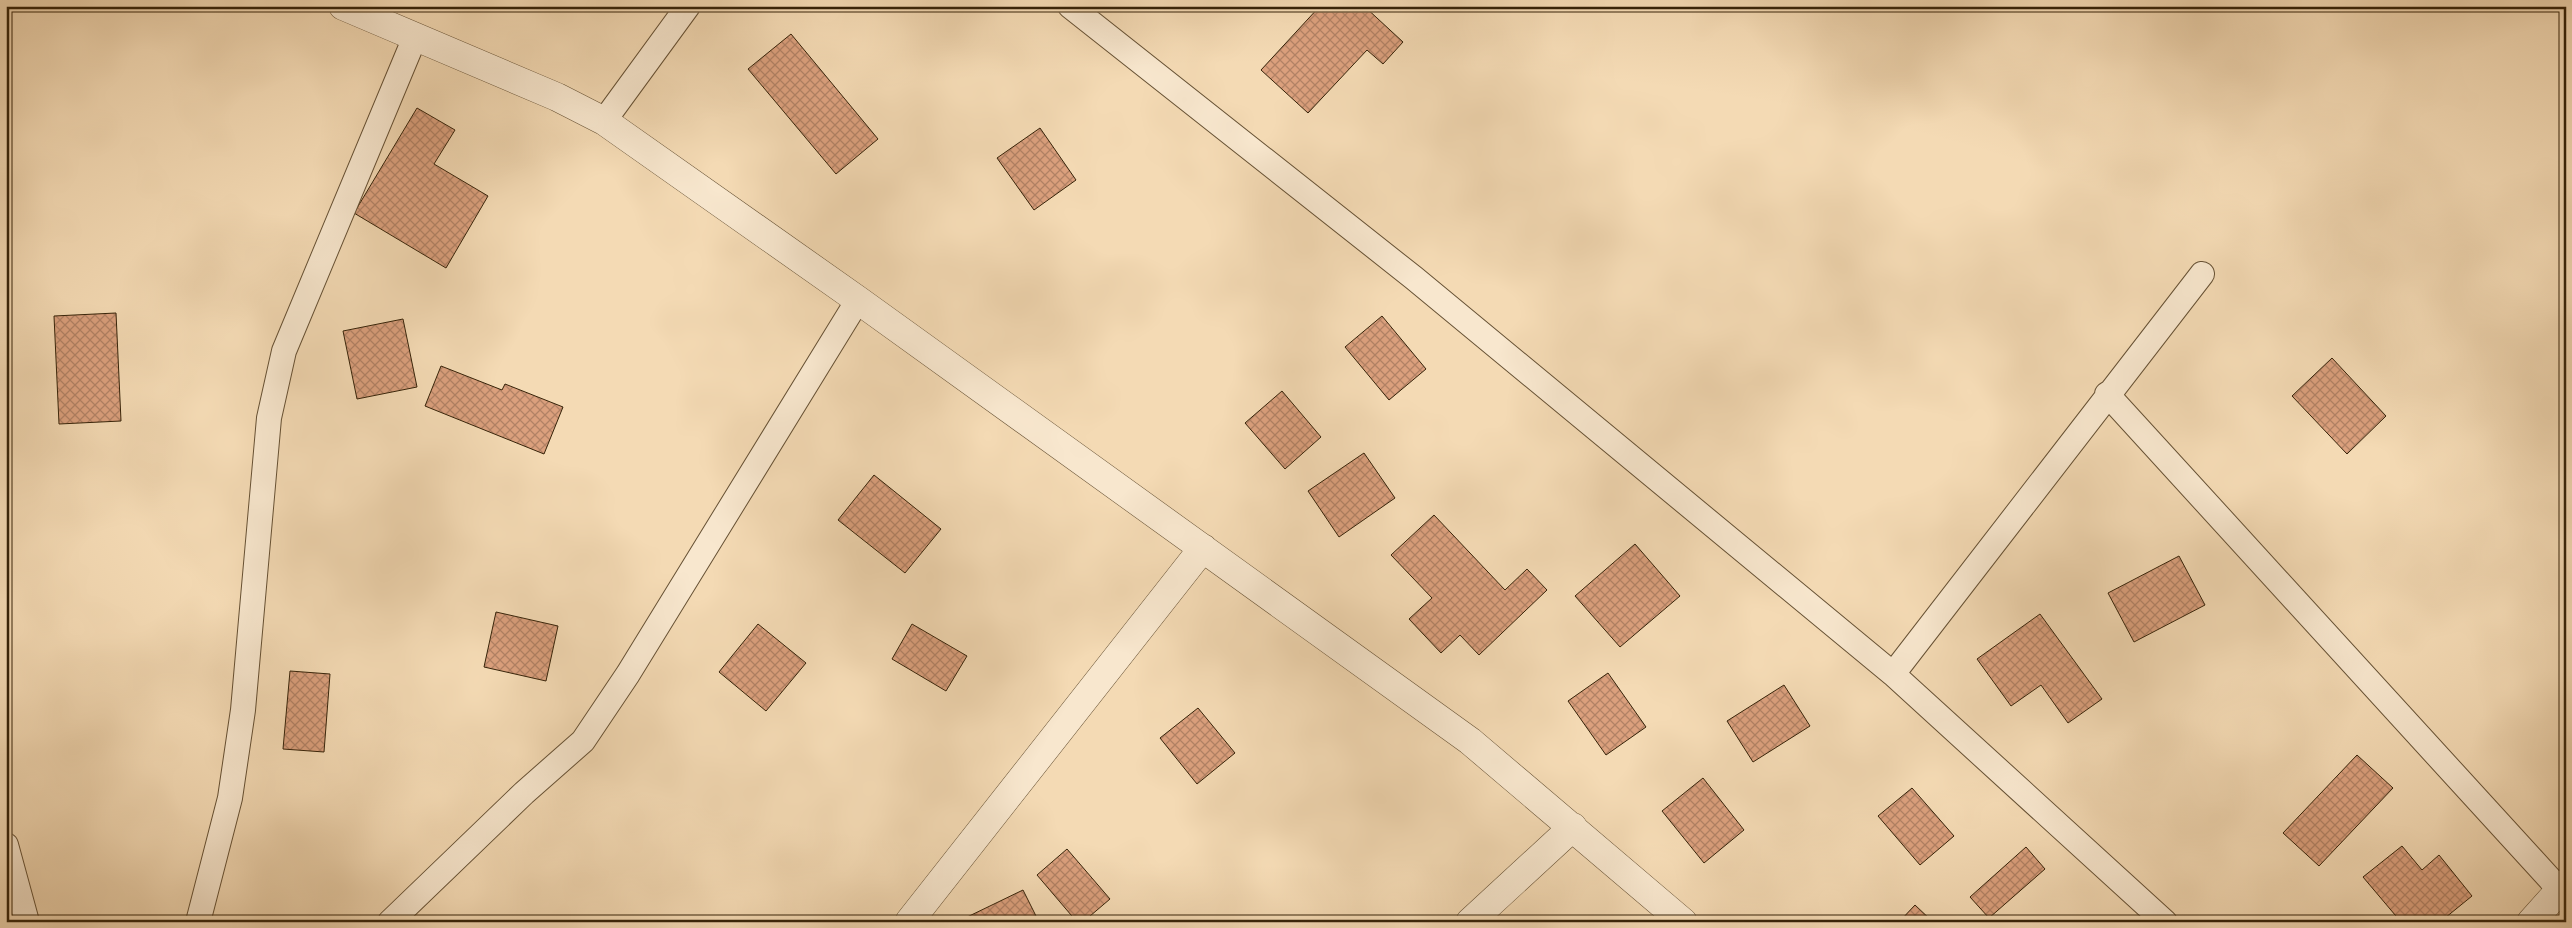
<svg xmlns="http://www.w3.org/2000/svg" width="2572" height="928" font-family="'EB Garamond',serif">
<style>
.building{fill:url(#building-cross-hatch);stroke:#362309}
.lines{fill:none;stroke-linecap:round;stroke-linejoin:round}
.service-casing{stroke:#665134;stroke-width:26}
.minor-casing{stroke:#665134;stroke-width:29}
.service{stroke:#f8e7ce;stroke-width:24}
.minor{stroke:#f8e7ce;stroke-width:28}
</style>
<defs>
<pattern id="building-cross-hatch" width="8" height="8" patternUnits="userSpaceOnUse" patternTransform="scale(1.25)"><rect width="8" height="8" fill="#dba07d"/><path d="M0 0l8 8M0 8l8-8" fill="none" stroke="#b28265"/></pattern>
</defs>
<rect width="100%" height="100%" fill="#f4dab4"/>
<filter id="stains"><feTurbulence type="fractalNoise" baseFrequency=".004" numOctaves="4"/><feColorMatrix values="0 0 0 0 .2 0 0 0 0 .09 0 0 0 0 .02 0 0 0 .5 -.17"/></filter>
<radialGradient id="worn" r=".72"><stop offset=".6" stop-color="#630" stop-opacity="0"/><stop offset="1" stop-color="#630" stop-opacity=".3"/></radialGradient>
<path class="building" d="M1320 6H1364L1403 42 1383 64 1367 50 1308 113 1261 70Z
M791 34 878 139 836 174 748 69Z
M417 108 455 130 434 164 488 196 446 268 354 213Z
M1040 128 1076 180 1034 210 997 158Z
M116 313 121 421 59 424 54 316Z
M1382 316 1426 369 1389 400 1345 347Z
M403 319 417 387 357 399 343 331Z
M2332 358 2386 416 2347 454 2292 396Z
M441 366 502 390 505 384 563 407 544 454 425 406Z
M1282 391 1321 437 1285 469 1245 423Z
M1364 453 1395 498 1339 537 1308 491Z
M874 475 941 529 905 573 838 520Z
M1434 515 1505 590 1527 569 1547 590 1479 655 1460 635 1441 653 1409 619 1432 598 1391 555Z
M1635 544 1680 596 1620 647 1575 596Z
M2179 556 2205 605 2134 642 2108 593Z
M496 612 558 626 546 681 484 667Z
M2040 614 2102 699 2068 723 2041 685 2011 706 1977 659Z
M758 624 806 663 766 711 719 672Z
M912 624 967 656 946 691 892 659Z
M290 671 330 674 324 752 283 749Z
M1608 673 1646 727 1606 755 1568 701Z
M1784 685 1810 726 1753 762 1727 721Z
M1198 708 1235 753 1197 784 1160 738Z
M2357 755 2393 788 2319 866 2283 833Z
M1703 778 1744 830 1704 863 1662 811Z
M1912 788 1954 836 1920 865 1878 816Z
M2402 846 2422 870 2439 855 2472 896 2440 922H2401L2363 877Z
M2026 847 2045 869 1989 918 1970 897Z
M1067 849 1110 899 1083 922H1077L1037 875Z
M1023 890 1039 922H964L963 919Z
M1915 905 1933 922H1899Z"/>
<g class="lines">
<g class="service-casing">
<path id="service" d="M1070 6 1414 278 1893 674 2165 922
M604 121 688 6
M2107 394 2560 890
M1893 674 2202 274
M6 845 27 922
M198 922 230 798 243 710 269 418 284 351 415 37
M390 922 524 793 583 741 628 674 858 300"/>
</g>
<g class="minor-casing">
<path id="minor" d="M343 6 557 97 604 121 858 300 1470 741 1683 922
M909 922 1203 548
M1470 922 1573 827
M2531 922 2566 883"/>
</g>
<use href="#service" class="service"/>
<use href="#minor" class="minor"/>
</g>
<rect width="2572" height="928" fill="none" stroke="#f4dab4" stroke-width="25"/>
<rect x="8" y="8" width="2557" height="913" fill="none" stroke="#362309" stroke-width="2.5"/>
<rect x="12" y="12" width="2547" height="903" fill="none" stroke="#362309"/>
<rect width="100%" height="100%" filter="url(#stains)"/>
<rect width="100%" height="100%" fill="url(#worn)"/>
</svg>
